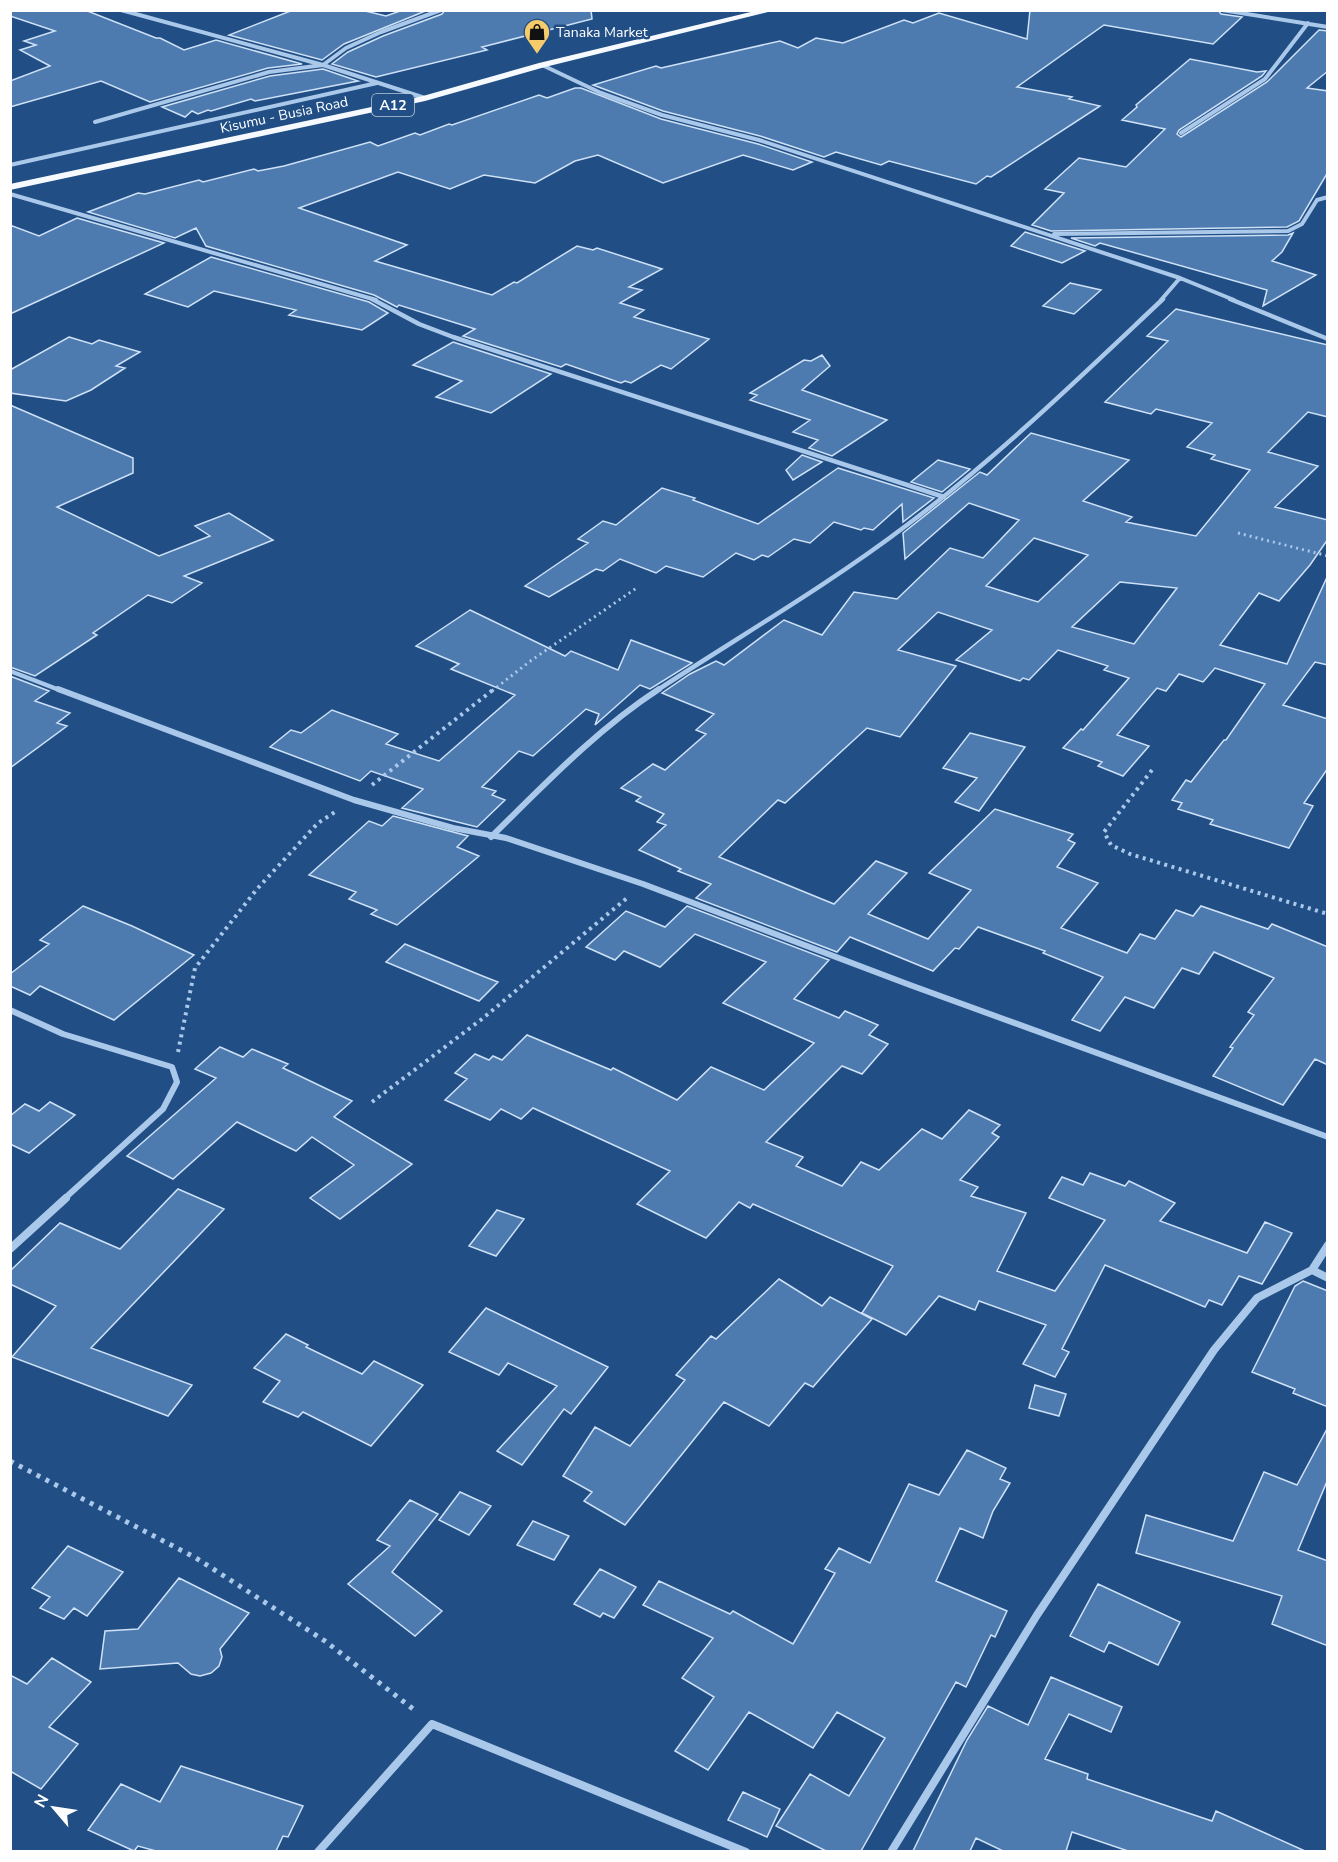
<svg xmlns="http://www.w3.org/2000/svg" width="1338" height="1862" font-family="'Nunito Sans',sans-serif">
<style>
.building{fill:#4e7baf;stroke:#cee1f7;stroke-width:1.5;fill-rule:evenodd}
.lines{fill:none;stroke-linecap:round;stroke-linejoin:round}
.path-far2{stroke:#aac8e9;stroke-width:3;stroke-dasharray:2 4;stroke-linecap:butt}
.path-far1{stroke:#aac8e9;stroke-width:4;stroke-dasharray:3 4.5;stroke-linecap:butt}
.path{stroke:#aac8e9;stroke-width:5;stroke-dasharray:4 6;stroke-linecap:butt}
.minor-far3{stroke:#aac8e9;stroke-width:4}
.minor-far2{stroke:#aac8e9;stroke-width:4.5}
.minor-far1{stroke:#aac8e9;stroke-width:6}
.minor{stroke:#aac8e9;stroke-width:8}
.trunk{fill:#f6fafe;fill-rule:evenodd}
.labels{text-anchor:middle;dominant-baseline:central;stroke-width:5;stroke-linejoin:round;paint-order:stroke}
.far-poi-label{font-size:14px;fill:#fff;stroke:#214f85;text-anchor:start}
.shield{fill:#214f85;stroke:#bccada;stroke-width:1.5}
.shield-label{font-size:14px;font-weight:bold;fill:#fff}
.far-street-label{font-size:14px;fill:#fff;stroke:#214f85}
</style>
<rect width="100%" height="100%" fill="#214f85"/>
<path class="building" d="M10 10H85L156 38H160L184 50 216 40 302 64 268 68 150 102 101 81 10 107V81L50 66 20 50 36 45 24 41 55 31 10 16Z
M293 10H361L386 16 403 10H428L344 44 322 60 229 35Z
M445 10H591L592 19 482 47 487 50 376 77 332 64 348 52 383 36 442 14Z
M1030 10H1218L1221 14 1242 17 1213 44 1104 25 1017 87 1072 97 1069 99 1100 106 991 177 987 176 976 184 889 161 881 165 836 152 824 157 760 136 663 111 593 85 656 66 661 68 780 41 798 48 816 38 843 43 904 20 913 23 939 13 1027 39Z
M1319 30 1328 31V71L1307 88 1328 91V172L1299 221 1287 227 1051 231 1032 225 1064 193 1045 189 1079 158 1126 167 1165 129 1122 120 1137 107 1136 105 1190 59 1257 72 1266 71 1262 76 1179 130 1177 134 1181 137 1267 82Z
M323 69 358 81 255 101 251 99 211 111 208 110 198 114 192 111 185 117 162 107 270 76Z
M575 88H581L661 119 758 144 812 162 793 170 743 155 663 183 598 155 575 161 535 183 484 175 450 189 398 172 299 208 407 245 375 261 492 295 514 282 517 283 577 246 593 250 597 248 662 269 629 287 642 290 620 303 644 310 634 317 709 339 671 369 661 365 631 383 625 381 621 383 566 364 561 367 463 336 475 329 399 305 397 307 374 295 206 246 196 228 175 238 88 212 138 193 145 194 199 180 203 182 254 169 258 171 284 166 370 142 378 146 415 133 420 135 449 124 452 125 539 95 547 98Z
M77 218 164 243 10 314V225L39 236Z
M1025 232 1085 251 1062 263 1011 246Z
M1293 233 1282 252 1272 261 1316 275 1263 306 1267 290 1100 243 1095 246 1071 238 1288 235Z
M211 257 369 302 388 313 362 330 289 315 296 310 214 291 188 307 145 294Z
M1070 283 1101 290 1074 314 1043 306Z
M1176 309 1328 345V417L1308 412 1268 452 1318 466 1275 507 1328 520V539L1310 565 1279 601 1259 593 1220 645 1287 664 1328 575V665L1315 662 1283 705 1328 719V768L1304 803 1313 806 1289 848 1210 824 1213 820 1178 809 1182 803 1172 800 1186 780 1191 782 1224 740H1226L1265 684 1215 668 1203 682 1179 674 1166 691 1157 688 1117 735 1149 746 1123 776 1098 766 1102 762 1063 748 1081 729 1083 730 1129 678 1104 670 1108 666 1058 650 1029 680 1023 678 1020 681 956 660 992 630 938 612 898 650 956 666 900 737 867 728 785 803 778 800 719 857 834 904 876 861 907 873 868 914 928 939 971 890 929 873 995 809 1073 834 1068 840 1075 843 1057 867 1098 883 1061 928 1127 953 1140 934 1155 939 1176 910 1193 916 1201 906 1268 929 1272 924 1328 947V1065L1315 1059 1283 1105 1213 1076 1233 1048 1230 1047 1254 1015 1248 1012 1274 978 1214 952 1199 974 1182 968 1154 1008 1125 997 1100 1031 1072 1020 1103 977 1043 953 1045 951 978 927 959 949 955 948 933 971 850 937 837 952 696 898 711 884 678 871 681 869 639 850 666 825 657 822 664 814 636 801 641 797 621 788 653 764 665 770 706 734 696 730 714 714 662 693 690 674 716 661 724 665 784 620 822 635 854 592 897 599 950 548 983 558 1019 520 969 503 905 559 903 533 980 472 987 475 1031 433 1129 460 1083 501 1132 517 1126 522 1196 536 1250 470 1211 459 1215 455 1187 447 1212 423 1156 409 1151 414 1105 402 1168 341 1147 336ZM1034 538 1088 555 1038 602 986 586ZM1120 582 1177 588 1134 644 1072 627Z
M69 337 92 344 99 340 140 352 116 366 125 368 91 390 66 401 10 393V370Z
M453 342 551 374 491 413 436 397 462 381 413 365Z
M822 355 830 366 802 390 887 420 832 456 809 448 818 440 793 432 810 420 750 400 757 395 750 393 804 360 811 361Z
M10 405 133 458V473L57 507 159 556 210 536 195 526 229 513 273 540 184 576 202 583 172 603 148 595 93 633 97 635 35 676 10 667Z
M802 455 822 462 793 480 786 470Z
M938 460 970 469 942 492 911 482Z
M838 468 934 498 903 522 902 504 873 530 864 528 861 530 834 522 810 543 794 539 768 557 762 555 754 560 736 553 703 577 666 566 656 573 620 559 603 571 596 569 549 597 525 586 588 543 578 539 603 521 616 525 662 488 695 498 693 500 758 524Z
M470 610 565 656 571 651 618 670 631 640 692 663 650 689 640 685 595 725 599 714 586 709 533 756 519 751 482 787 496 791 492 795 505 800 477 827 402 808 423 789 371 771 360 781 270 747 291 730 301 733 332 710 398 734 386 744 439 761 515 695 451 669 459 664 416 646Z
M10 676 49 691 35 701 70 713 57 723 67 726 10 768Z
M970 733 1025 747 979 811 955 802 977 778 943 768Z
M393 816 468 836 457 847 479 856 397 925 371 914 377 910 349 899 356 892 309 875 369 821 382 826Z
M83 906 132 926 194 955 114 1020 40 986 30 995 10 986V974L49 944 40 940Z
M687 906 829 960 794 999 839 1018 845 1011 878 1025 869 1035 888 1044 862 1074 842 1066 766 1142 803 1157 796 1166 842 1186 861 1162 879 1170 922 1129 942 1139 969 1110 1000 1125 992 1133 999 1137 960 1180 978 1187 971 1196 1026 1213 997 1271 1055 1291 1105 1220 1049 1198 1062 1177 1083 1185 1090 1173 1125 1186 1129 1181 1175 1203 1160 1221 1247 1253 1265 1222 1292 1233 1262 1284 1239 1276 1222 1305 1209 1300 1205 1307 1105 1265 1062 1349 1069 1352 1055 1377 1023 1364 1046 1325 979 1301 975 1310 939 1296 906 1335 862 1313 893 1266 753 1204 750 1208 739 1202 706 1238 637 1204 670 1171 533 1108 521 1119 501 1109 490 1120 445 1100 467 1079 455 1073 475 1054 489 1060 493 1056 502 1060 527 1035 611 1070 613 1068 677 1100 711 1067 764 1090 814 1043 723 1003 766 962 695 934 660 967 624 951 615 960 586 947 626 911 665 927Z
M405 944 480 975 498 982 479 1001 386 962Z
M220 1047 243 1057 252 1049 288 1064 283 1068 352 1101 334 1117 412 1164 340 1219 310 1198 354 1165 312 1137 296 1151 237 1122 173 1179 127 1156 216 1078 195 1069Z
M50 1102 75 1115 29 1153 10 1144V1116L25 1104 39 1111Z
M178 1189 224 1209 91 1348 192 1385 168 1416 12 1357 56 1306 10 1284V1271L60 1223 120 1249Z
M497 1210 524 1219 496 1256 469 1246Z
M779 1279 822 1306 830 1297 872 1319 813 1387 805 1383 769 1426 724 1402 625 1525 584 1501 592 1492 563 1476 595 1427 630 1446 685 1380 676 1375 711 1336 716 1339Z
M1303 1281 1328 1291V1407L1293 1393 1295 1389 1252 1372 1295 1286Z
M486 1308 608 1367 571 1414 564 1409 522 1465 497 1451 557 1386 508 1363 499 1375 449 1352Z
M286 1334 308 1345 306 1347 362 1374 374 1361 423 1385 371 1446 303 1412 298 1417 263 1402 280 1381 254 1368Z
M1035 1385 1066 1394 1059 1416 1029 1408Z
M1328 1427V1479L1298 1550 1328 1561V1646L1272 1624 1282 1596 1136 1553 1146 1515 1233 1541 1264 1472 1297 1485Z
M967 1450 1006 1468 1000 1479 1010 1483 993 1511 983 1538 960 1528 936 1581 1007 1611 995 1637 991 1635 966 1687 956 1682 861 1851H826L776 1826 810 1774 849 1796 885 1738 837 1712 813 1748 749 1712 708 1770 675 1751 714 1697 682 1678 713 1638 643 1605 659 1581 730 1614 733 1611 793 1644 835 1573 825 1569 839 1548 870 1563 909 1484 939 1495Z
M460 1492 491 1506 469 1535 439 1520Z
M410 1500 438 1514 392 1572 442 1611 415 1636 348 1584 390 1546 377 1540Z
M533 1521 569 1536 554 1560 517 1545Z
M68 1546 123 1572 87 1616 74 1608 64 1619 40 1608 50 1597 32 1588Z
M600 1569 636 1587 614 1618 603 1613 600 1617 574 1604Z
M179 1578 249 1613 220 1649 222 1657 219 1666 211 1673 200 1676 191 1674 178 1663 100 1669 105 1631 138 1629Z
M1098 1584 1180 1622 1158 1665 1109 1642 1104 1652 1070 1636Z
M52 1658 91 1682 49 1727 78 1744 41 1789 10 1771V1675L27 1684Z
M1051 1677 1122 1707 1111 1732 1069 1714 1045 1759 1088 1774 1087 1779 1212 1821 1216 1811 1305 1851H1128L1072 1832 1066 1851H1003L976 1838 970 1851H913L967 1740 988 1706 1028 1725Z
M181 1766 303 1806 288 1837 283 1836 276 1851H156L138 1846 134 1851 88 1830 121 1784 160 1802Z
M743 1792 780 1809 767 1837 728 1820Z"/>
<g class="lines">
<path class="path-far2" d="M1238 533 1328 556
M492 691 529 662 638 587"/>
<path class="path-far1" d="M1152 770 1104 832 1111 845 1130 854 1328 914
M372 785 494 689
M178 1052 195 968 257 889 318 823 335 812
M372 1102 482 1019 627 898"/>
<path class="path" d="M10 1461 196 1558 325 1641 417 1712"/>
<path class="minor-far3" d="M121 10 323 65 425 98
M1222 10 1328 27
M542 65 601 93 662 115 759 140 1180 278 1234 300
M95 122 269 72 323 65 346 48 381 32 441 10
M1181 133 1265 79 1308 23
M10 165 377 83
M10 194 376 300
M1054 234 1288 231 1302 224 1317 200 1328 197
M1161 300 1180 278"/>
<path class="minor-far2" d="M372 299 419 324 453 337 944 497
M1230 299 1328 339
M10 671 62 691
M656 691C740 636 828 585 907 525 999 456 1080 377 1163 299"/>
<path class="minor-far1" d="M58 689 354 800 453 828 506 838 643 884 910 985 1328 1137
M491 837C544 785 596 730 659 689
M10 1010 63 1034 172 1067 177 1082 163 1109 64 1199"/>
<path class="minor" d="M10 1249 66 1198
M1312 1270 1328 1245
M318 1852 432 1724 746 1852
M891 1852 1037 1615 1214 1350 1257 1298 1312 1270 1328 1278"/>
<path class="trunk" d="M759 10H776L545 67 425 101 10 190V184L423 96 539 63Z"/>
</g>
<defs>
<g id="shop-pin" transform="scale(1.35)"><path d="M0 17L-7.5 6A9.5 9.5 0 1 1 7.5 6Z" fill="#f6cb6b" stroke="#214f85"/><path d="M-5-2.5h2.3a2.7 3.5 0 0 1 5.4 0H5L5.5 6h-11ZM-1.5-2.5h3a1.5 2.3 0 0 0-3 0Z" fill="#111"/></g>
</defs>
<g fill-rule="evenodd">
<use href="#shop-pin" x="537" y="32"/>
</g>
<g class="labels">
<g class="far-poi-label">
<text x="556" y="32">Tanaka Market</text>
</g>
<rect class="shield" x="372" y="94" width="42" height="22" rx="4.5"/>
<g class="shield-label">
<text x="393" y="105">A12</text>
</g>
<g class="far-street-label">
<text transform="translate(284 115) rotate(-12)">Kisumu - Busia Road</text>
</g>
</g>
<rect width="1338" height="1862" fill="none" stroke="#ffffff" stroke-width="24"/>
<g transform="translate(54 1808) rotate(299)" stroke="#214f85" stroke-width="4.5" paint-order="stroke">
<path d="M0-4.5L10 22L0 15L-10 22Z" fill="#ffffff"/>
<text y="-9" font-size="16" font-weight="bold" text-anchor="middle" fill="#ffffff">N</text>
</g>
</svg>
